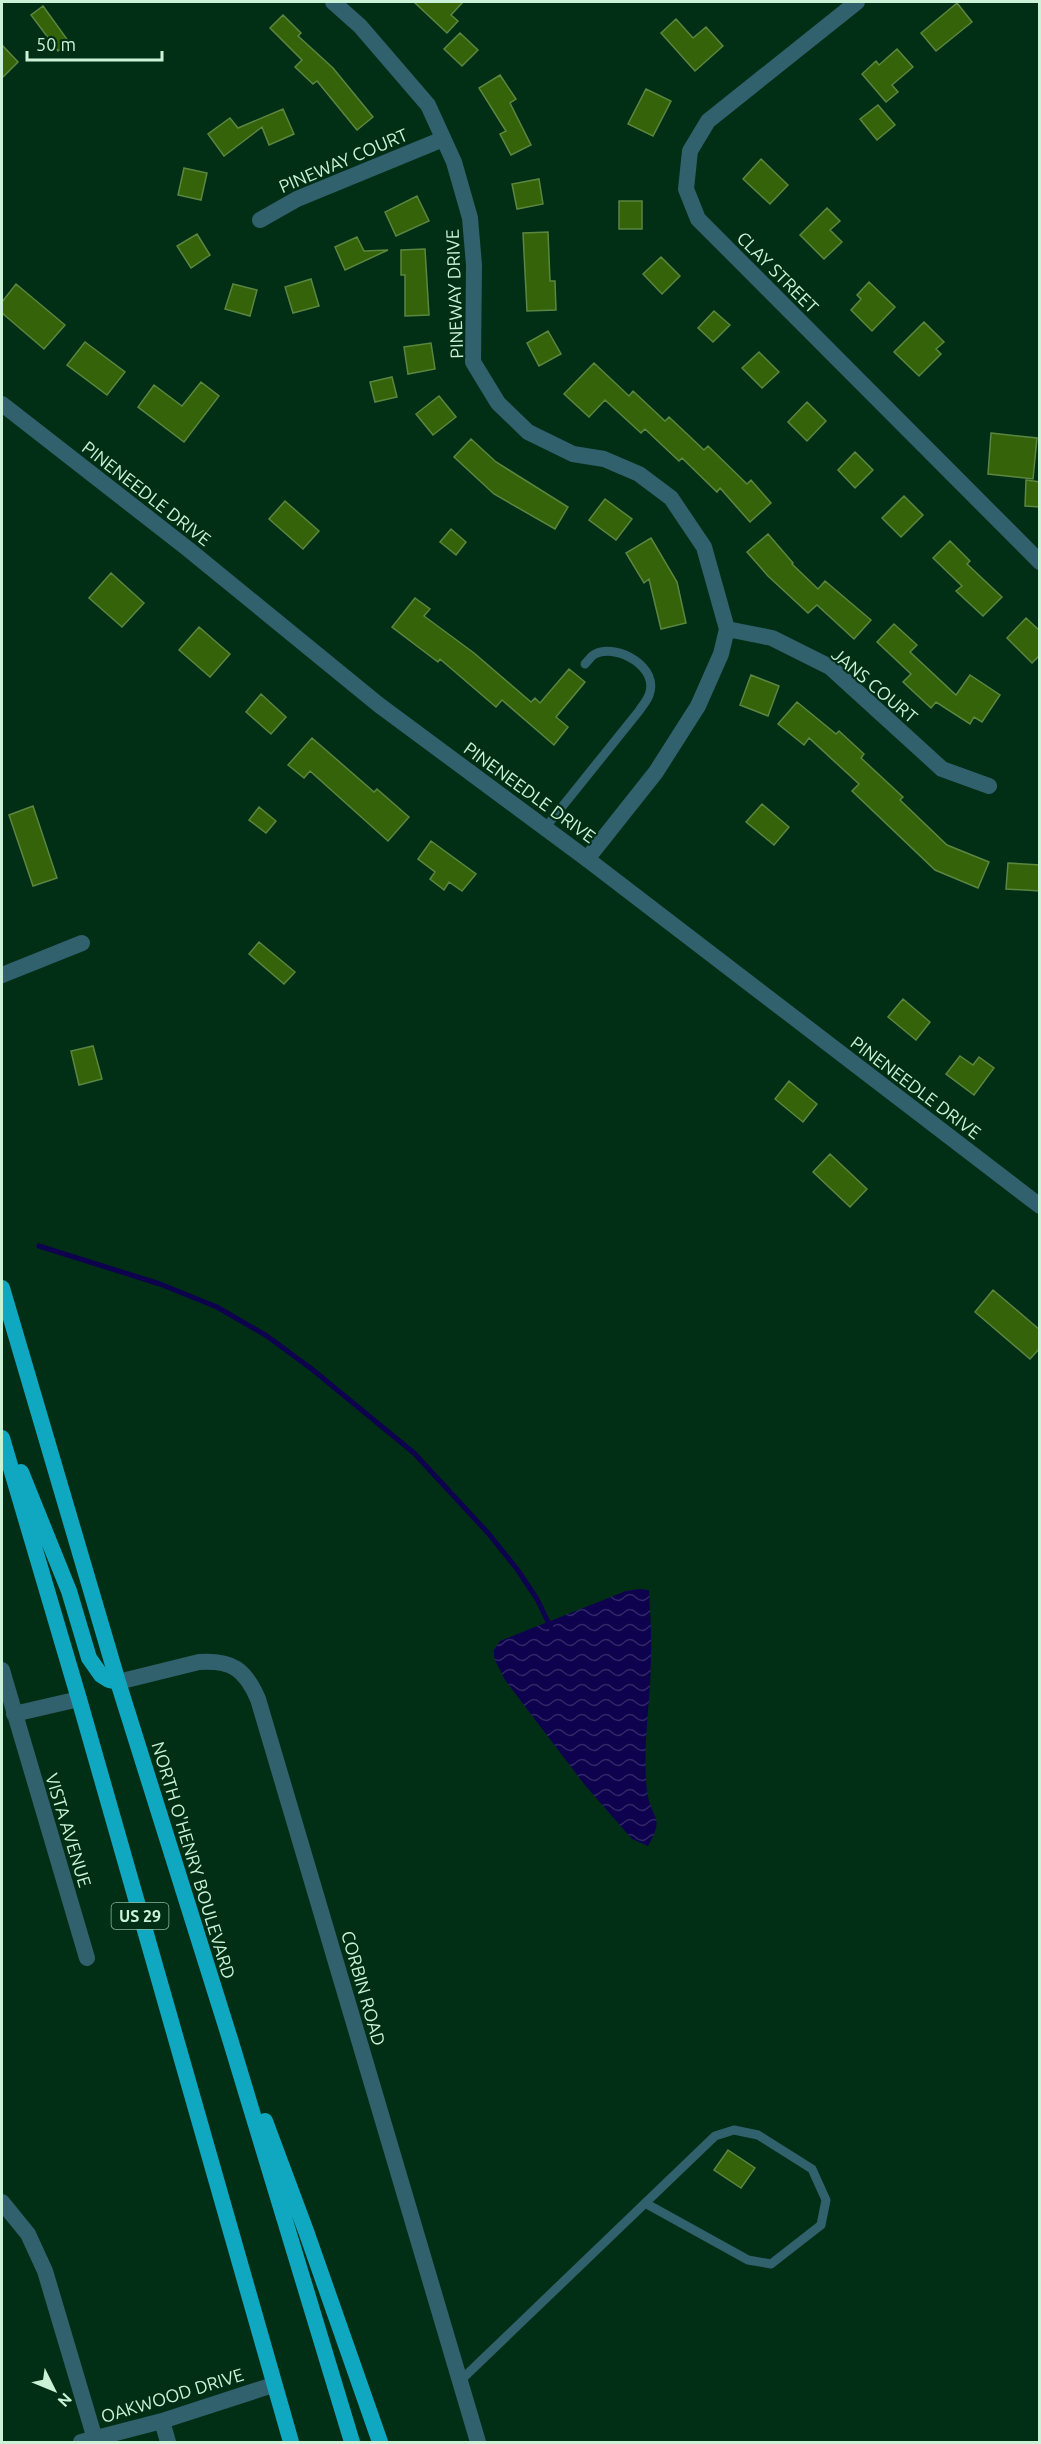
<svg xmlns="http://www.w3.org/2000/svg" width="1041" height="2444" font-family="Ubuntu,sans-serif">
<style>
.water{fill:url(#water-waves)}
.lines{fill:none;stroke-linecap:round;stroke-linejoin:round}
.stream{stroke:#0e024e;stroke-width:5}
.building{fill:#35630a;stroke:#5b8640;stroke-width:1.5}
.service{stroke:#30616d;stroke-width:9}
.minor{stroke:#30616d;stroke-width:16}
.tertiary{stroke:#30616d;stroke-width:16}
.trunk{stroke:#10a8c1;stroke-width:16}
.labels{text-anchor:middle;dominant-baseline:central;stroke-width:4.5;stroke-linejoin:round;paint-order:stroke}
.shield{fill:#012f16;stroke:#8eb89d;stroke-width:1.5}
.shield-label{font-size:16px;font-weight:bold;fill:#cbf2d7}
.street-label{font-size:18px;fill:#cbf2d7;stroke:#012f16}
</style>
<defs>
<pattern id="water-waves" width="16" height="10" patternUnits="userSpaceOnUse" patternTransform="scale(1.5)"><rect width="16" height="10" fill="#0e024e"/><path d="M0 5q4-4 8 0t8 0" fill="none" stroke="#302767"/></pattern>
</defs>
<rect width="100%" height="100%" fill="#012f16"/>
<path class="water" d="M640 1589 649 1590C650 1612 652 1634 651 1656 651 1700 642 1746 647 1791 651 1821 666 1814 648 1846L632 1839 584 1784 505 1680 494 1658V1650L500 1641 626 1591Z"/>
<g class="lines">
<path class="stream" d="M39 1246 160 1284 217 1307 267 1336 313 1370 414 1453 488 1533 517 1569 537 1599 551 1628"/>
</g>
<path class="building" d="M414 2H463L451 15 458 21 447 33Z
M957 3 972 22 936 51 921 33Z
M43 6 69 42 58 51 31 15Z
M283 15 301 33 298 36 333 68 373 117 357 130 317 81 313 84 295 67 302 60 270 28Z
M676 19 693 38 706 27 723 46 695 71 661 33Z
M460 33 478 50 462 66 444 49Z
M2 45 18 62 2 78Z
M897 49 913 67 892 85 898 92 886 102 862 74 876 61 879 65Z
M500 75 516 99 510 103 531 145 511 155 500 134 506 131 479 88Z
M646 89 671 101 653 136 628 124Z
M878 105 895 125 877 140 860 119Z
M283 109 294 134 269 145 262 127 224 156 208 134 230 118 238 128Z
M761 159 788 185 770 204 743 179Z
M184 168 207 173 201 200 178 195Z
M539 179 543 204 517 209 512 184Z
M417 196 429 221 396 236 385 212Z
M619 201H642V229H619Z
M827 208 840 221 830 230 842 242 824 259 800 235Z
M548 232 550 281H555L556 310 527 311 523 233Z
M197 234 210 255 191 268 177 246Z
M357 237 364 251 388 250 345 270 335 247Z
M425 249 429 315 405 316V275H401V250Z
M661 257 680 276 662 294 643 274Z
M311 279 319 306 293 313 285 287Z
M869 282 895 307 872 331 851 310 861 299 857 295Z
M16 284 65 325 44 349 2 313V302Z
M233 284 257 290 250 316 225 309Z
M714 311 730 325 713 342 698 328Z
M924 322 944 342 936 349 941 354 919 376 894 352Z
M548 331 561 354 539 366 527 343Z
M85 342 125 372 107 395 67 365Z
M431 343 435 369 408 374 404 347Z
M759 352 779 372 762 388 742 368Z
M594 363 629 396 633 391 665 421 669 417 704 450 708 446 747 484 751 480 771 503 750 522 720 488 717 492 682 458 679 461 645 429 641 433 605 400 589 417 564 394Z
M392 377 397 397 375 402 370 382Z
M201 382 219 396 184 442 138 407 154 385 182 406Z
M439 396 456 417 433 435 416 414Z
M807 402 826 421 807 441 788 422Z
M991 433 1037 438 1033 479 988 474Z
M471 439 496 462 568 507 555 529 494 494 454 457Z
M855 452 873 470 855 488 838 470Z
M1026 480 1040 482V507L1025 506Z
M904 496 923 515 901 537 882 518Z
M605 499 632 519 616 540 589 520Z
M285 501 319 531 303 549 269 519Z
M451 529 466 542 456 555 440 542Z
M768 534 793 563 792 564 818 589 825 581 871 620 854 639 817 605 808 613 768 576 747 552Z
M651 538 677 582 686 623 661 629 649 579 644 583 626 553Z
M950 541 970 561 967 564 1002 597 983 616 956 591 962 586 933 558Z
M111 573 144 603 122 627 89 598Z
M415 598 430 609 424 616 474 653 531 702 535 698 540 703 569 669 585 682 556 717 568 727 554 745 502 700 496 707 440 659 438 662 392 627Z
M1026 618 1040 631V655L1032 663 1007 638Z
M894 624 917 645 910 652 956 695 970 675 1000 695 982 722 974 717 970 724 936 702 931 708 903 682 911 674 877 642Z
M199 627 230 654 210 677 179 650Z
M751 675 779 686 768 716 740 705Z
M261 694 286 717 271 734 246 712Z
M797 702 836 734 839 731 864 754 861 758 903 797 900 800 947 845 989 862 978 888 935 870 852 791 859 784 809 738 804 745 778 724Z
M312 738 374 792 377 789 409 817 388 841 310 771 304 778 288 765Z
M762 804 789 827 774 845 746 822Z
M33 806 57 878 33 886 9 815Z
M259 807 276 821 266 833 249 820Z
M431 841 476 874 462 891 449 882 444 890 430 879 435 872 418 859Z
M1008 863 1040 865V891L1006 889Z
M259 942 295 972 284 984 249 954Z
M903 999 930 1022 916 1040 888 1017Z
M93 1046 102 1079 79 1085 71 1051Z
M960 1056 973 1065 979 1057 994 1068 974 1095 946 1074Z
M789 1081 817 1104 803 1122 775 1099Z
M830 1154 867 1189 850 1207 813 1172Z
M993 1290 1040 1330V1348L1030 1359 975 1312Z
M728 2150 755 2168 741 2188 714 2170Z"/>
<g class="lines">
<path class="service" d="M545 828 639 711C642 706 647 701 649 695 660 668 618 643 595 654 591 656 588 661 585 664
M460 2381 715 2136 734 2130 758 2135 812 2169 826 2200 821 2225 771 2264 748 2260 645 2203"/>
<path class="minor" d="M333 2 360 26 428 105 454 162 470 218 474 265 473 362 498 403 528 432 573 454 604 459 639 474 671 498 704 547 727 629 721 654 698 706 656 772 587 859
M857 2 708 121 690 151 686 189 698 219 1040 562
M260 220 297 199 443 139
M727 629 772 638 830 667 942 769 989 786
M2 975 82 943
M2 1670 87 1958
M118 1682 199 1662C232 1660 245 1669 258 1699L478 2442
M14 1714 79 1699
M2 2202 28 2234 45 2271 95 2439
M162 2421 168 2442
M81 2442 162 2421 273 2385"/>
<path class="tertiary" d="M2 404 188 549 379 705 587 859 1040 1206"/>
<path class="trunk" d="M2 1288 118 1682 230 2039 352 2442
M2 1438 79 1699 291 2442
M21 1472 69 1591 89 1658 101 1675 109 1680 118 1682
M265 2121 306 2231 380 2442"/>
</g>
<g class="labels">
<rect class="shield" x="111.5" y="1903" width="57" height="26" rx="4.5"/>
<g class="shield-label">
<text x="140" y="1916">US 29</text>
</g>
<g class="street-label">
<text transform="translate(343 160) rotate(-23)">PINEWAY COURT</text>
<text transform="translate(778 272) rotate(45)">CLAY STREET</text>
<text transform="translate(454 294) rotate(-92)">PINEWAY DRIVE</text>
<text transform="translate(147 493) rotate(38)">PINENEEDLE DRIVE</text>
<text transform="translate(875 685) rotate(40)">JANS COURT</text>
<text transform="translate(530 792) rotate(36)">PINENEEDLE DRIVE</text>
<text transform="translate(916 1087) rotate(37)">PINENEEDLE DRIVE</text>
<text transform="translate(69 1830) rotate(73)">VISTA AVENUE</text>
<text transform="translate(194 1860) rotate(73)">NORTH O'HENRY BOULEVARD</text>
<text transform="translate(364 1988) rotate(74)">CORBIN ROAD</text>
<text transform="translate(172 2395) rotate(-17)">OAKWOOD DRIVE</text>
</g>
</g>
<rect width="1041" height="2444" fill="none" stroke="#cbf2d7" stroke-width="6"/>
<g transform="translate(54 2390) rotate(133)" stroke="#012f16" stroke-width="4.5" paint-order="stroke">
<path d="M0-4.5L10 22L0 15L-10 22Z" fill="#cbf2d7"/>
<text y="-9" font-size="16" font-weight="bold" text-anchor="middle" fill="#cbf2d7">N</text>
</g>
<path d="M27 51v9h135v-9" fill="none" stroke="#cbf2d7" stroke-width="3"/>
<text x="36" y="51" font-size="18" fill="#cbf2d7" stroke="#012f16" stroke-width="4.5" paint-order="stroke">50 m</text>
</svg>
